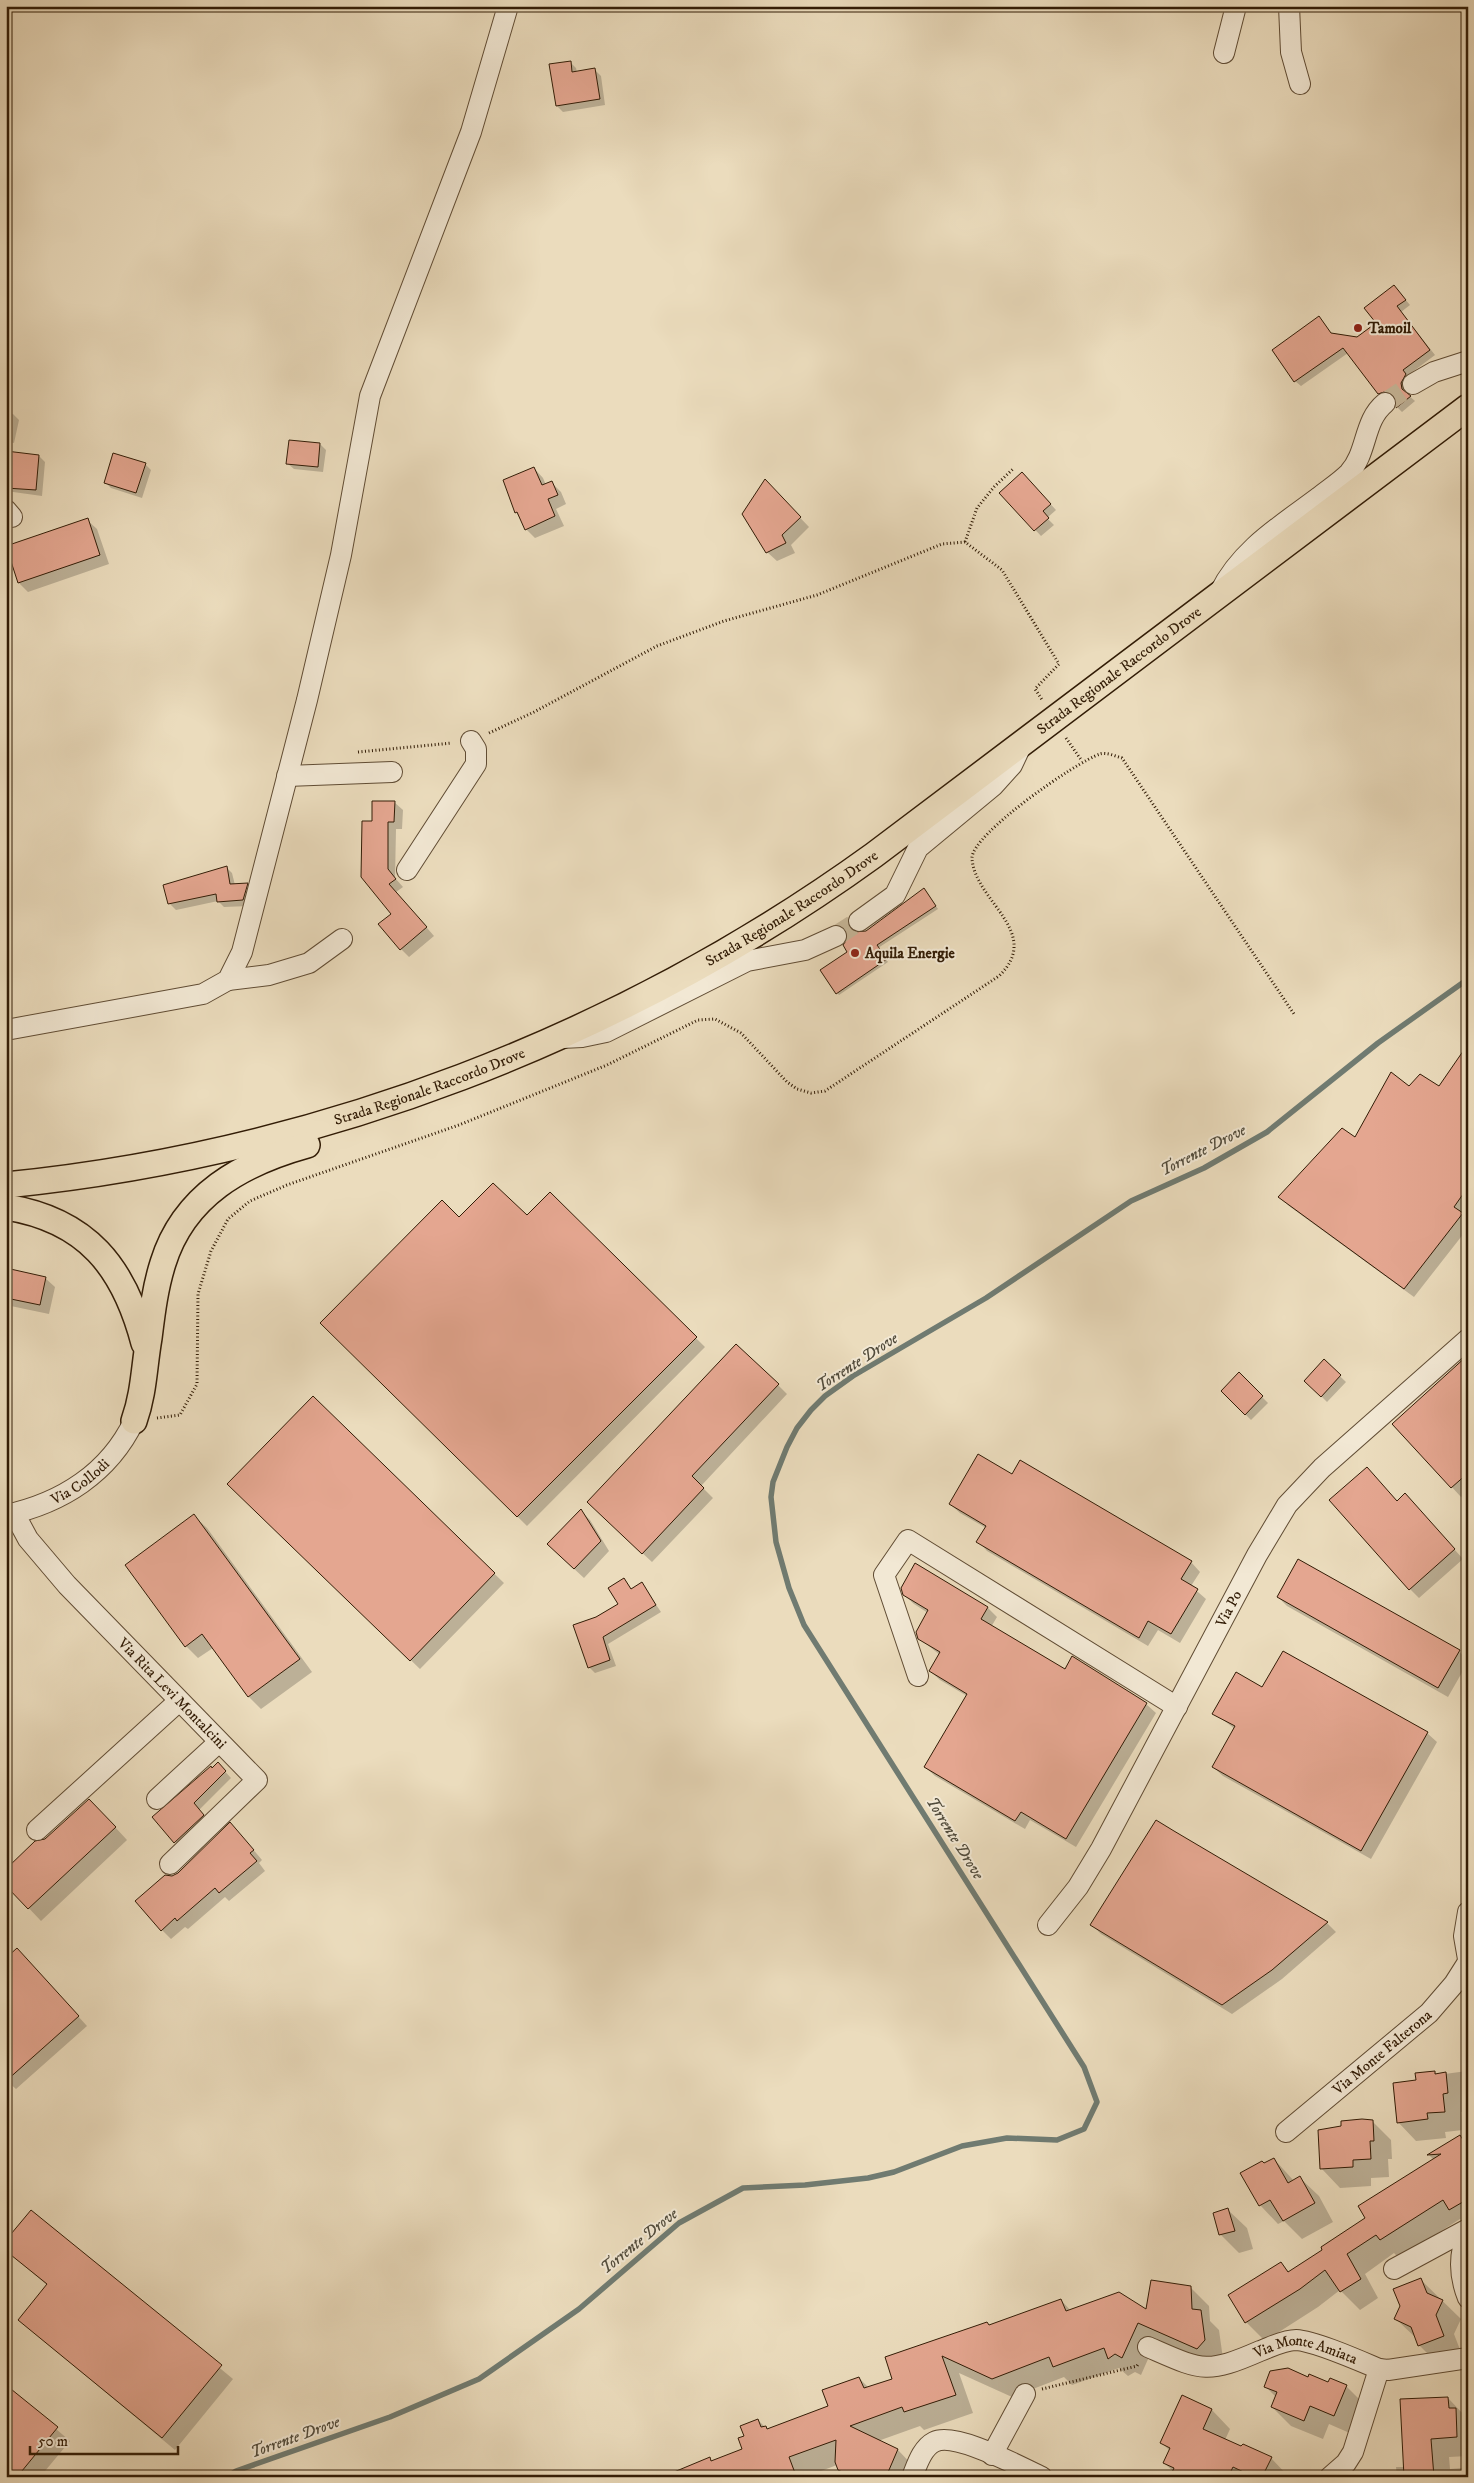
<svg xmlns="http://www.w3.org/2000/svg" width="1474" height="2483" font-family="'IM FELL DW Pica',serif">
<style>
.shadow{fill:#0003}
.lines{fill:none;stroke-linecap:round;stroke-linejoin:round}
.stream{stroke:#707b71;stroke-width:5.5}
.building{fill:#e4a690;stroke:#321c06}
.minor-tunnel{stroke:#c6b698;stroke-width:20;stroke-dasharray:20 10;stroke-linecap:butt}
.minor-casing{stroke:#604c34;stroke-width:22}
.major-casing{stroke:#321c06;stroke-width:28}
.path{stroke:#321c06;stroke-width:3;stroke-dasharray:1 2.5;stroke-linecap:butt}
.minor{stroke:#f2e8d4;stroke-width:20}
.major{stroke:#ebdcbd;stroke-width:25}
.poi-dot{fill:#8f2418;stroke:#f2e8d4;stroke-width:2}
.labels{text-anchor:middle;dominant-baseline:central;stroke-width:4;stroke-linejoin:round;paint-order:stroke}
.poi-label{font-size:15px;font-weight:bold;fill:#321c06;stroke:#f2e8d4;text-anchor:start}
.street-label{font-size:15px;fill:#321c06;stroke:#f2e8d4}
.water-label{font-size:16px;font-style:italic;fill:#514b3b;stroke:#f2e8d4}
</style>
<rect width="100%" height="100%" fill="#ebdcbd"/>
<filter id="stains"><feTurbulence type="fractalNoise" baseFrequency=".004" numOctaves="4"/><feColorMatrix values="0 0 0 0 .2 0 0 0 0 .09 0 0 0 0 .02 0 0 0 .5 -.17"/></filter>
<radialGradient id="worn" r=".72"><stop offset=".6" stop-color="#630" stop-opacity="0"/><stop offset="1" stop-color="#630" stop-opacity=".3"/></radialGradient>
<path class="shadow" d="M1461 6H1468V13Z
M570 62 576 68 577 73 595 70 601 76 605 105 563 112 557 106Z
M1394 286 1410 305 1401 312 1435 355 1407 376 1411 380 1406 389 1407 394 1415 401 1402 412 1397 407 1396 397 1385 398 1348 353 1301 386 1295 381 1319 318 1332 334 1357 338 1377 323Z
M6 412 13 414 19 420 14 443 6 441Z
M320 444 326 450 323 472 294 469 287 463Z
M6 453 39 456 45 462 42 496 6 491Z
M145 464 151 470 142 498 111 488 105 482Z
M534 468 543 478 546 485 552 483 561 492 566 504 556 509 564 526 535 538 526 529 516 512Z
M1028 480 1056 510 1047 518 1054 525 1041 536 1001 493Z
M765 481 809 527 791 545 795 553 777 561 767 552Z
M87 520 97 529 109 564 28 592 19 583Z
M394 802 403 810 402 829H396L395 878 403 887 396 892 434 936 409 957 401 949 373 822Z
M226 867 232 873 235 885 247 884 253 890 249 906 224 907 218 901 176 910 170 904 164 886Z
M924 889 938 909 878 948 888 962 839 995 837 993 849 952 847 921 853 933 866 932Z
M1468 1046V1210L1464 1216 1468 1220V1228L1414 1297 1289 1206 1280 1197 1356 1139 1410 1088H1440Z
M550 1194 705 1347 527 1526 322 1323 459 1219 527 1217Z
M6 1269 45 1278 55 1287 49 1314 6 1305Z
M1468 1357V1491L1461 1497 1394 1424Z
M1324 1361 1346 1382 1327 1402 1306 1381Z
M1239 1374 1268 1403 1251 1420 1222 1391Z
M778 1385 787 1394 701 1486 713 1498 652 1562 598 1512Z
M313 1398 504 1583 420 1669 229 1484Z
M1012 1475 1191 1562 1200 1572 1191 1586 1206 1599 1180 1643 1158 1630 1148 1646 987 1551 978 1541 986 1528 960 1513 950 1504Z
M1414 1504 1463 1559 1419 1598 1410 1589Z
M581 1511 590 1520 609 1551 584 1578 558 1554Z
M194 1516 207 1528 312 1672 261 1709 249 1697 213 1648 198 1658 186 1646Z
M916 1565 988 1608 997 1617 991 1627 1065 1671 1146 1704 1156 1713 1076 1847 1030 1820 1025 1829 935 1776 925 1767 967 1696 940 1680 930 1671 940 1655 919 1638 928 1613 914 1604 904 1595Z
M624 1580 632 1590 642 1584 661 1612 608 1644 616 1666 595 1673 589 1667 596 1618 619 1604Z
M1278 1597 1459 1651 1468 1662 1448 1697 1287 1606Z
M1284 1652 1427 1733 1437 1742 1371 1859 1223 1776 1213 1767 1235 1729 1214 1713 1263 1689Z
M218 1764 231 1778 199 1810 209 1822 181 1848 154 1817Z
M102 1813 127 1840 41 1921 6 1884 46 1840Z
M1156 1822 1327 1923 1336 1932 1282 1979 1232 2014 1101 1934 1092 1925Z
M239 1833 262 1860 259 1863 265 1871 229 1901 225 1897 188 1929 185 1927 171 1939 162 1930 173 1877Z
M26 1959 87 2026 16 2089 6 2080Z
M1464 2032H1468V2109L1466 2112H1461L1463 2130 1445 2132 1446 2138 1416 2141 1398 2122 1417 2081 1435 2072 1437 2075 1467 2071Z
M1373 2122 1391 2140 1392 2159H1388L1389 2177 1371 2178V2186L1340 2188 1322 2169Z
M6 2130 10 2134 6 2138Z
M1459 2137 1468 2144V2227L1460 2219 1399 2258 1394 2253 1365 2274 1378 2298 1360 2310 1340 2290 1318 2307 1265 2341 1246 2322 1230 2296 1281 2263 1290 2273 1324 2250 1367 2218 1434 2160 1429 2155Z
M1274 2159 1294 2181 1300 2178 1319 2196 1333 2222 1302 2239 1284 2221 1278 2224 1260 2205 1264 2164Z
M1228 2210 1247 2228 1253 2249 1239 2253 1221 2235Z
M32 2212 233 2379 175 2450 19 2320 48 2286 6 2250Z
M1421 2280 1461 2319 1454 2334 1462 2355 1438 2364 1420 2346 1417 2339 1396 2319 1401 2306Z
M1190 2287 1209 2306 1210 2321 1219 2330 1223 2359 1216 2367 1156 2341 1141 2375 1135 2372 1128 2376 1119 2368 1072 2385 1064 2377 1012 2397 959 2373 973 2413 924 2430 920 2426 878 2441 898 2450 916 2469 913 2477H846L837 2468V2465L805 2477H691L709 2459 713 2462 744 2450 745 2437 758 2420 768 2430 829 2407 859 2378 869 2388 894 2379 990 2326 1061 2300 1071 2311 1147 2312Z
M1287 2369 1328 2384 1346 2386 1365 2405 1352 2434 1329 2424 1323 2439 1291 2426 1272 2407 1276 2397 1265 2386Z
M6 2386 70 2441 40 2477H6Z
M1183 2397 1212 2410 1230 2429 1225 2440 1271 2458 1289 2477H1172L1174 2472 1164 2463 1170 2451 1162 2443Z
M1448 2398 1466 2417 1468 2422V2456L1449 2457 1450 2469 1462 2468 1468 2477H1397L1396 2467H1404Z"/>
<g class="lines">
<path class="stream" d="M227 2477 236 2471 390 2417 479 2379 579 2309 679 2223 743 2188 805 2185 868 2178 894 2172 962 2146 1007 2138 1057 2140 1084 2129 1097 2102 1084 2067 804 1625 789 1588 776 1542 771 1497 773 1482 787 1447 797 1428 811 1410 825 1396 853 1376 986 1298 1131 1201 1204 1168 1267 1132 1378 1043 1468 979"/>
</g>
<path class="building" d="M571 61 572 72 595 68 600 99 556 106 549 64Z
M1394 285 1406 300 1397 306 1430 350 1403 370 1406 374 1401 383 1402 389 1411 396 1396 408V400L1394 395 1387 391 1378 394 1343 348 1294 382 1272 350 1319 316 1331 333 1357 337 1376 323 1364 308Z
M289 440 320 443 318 467 286 464Z
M6 451 39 455 36 490 6 488Z
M113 453 146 463 136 493 104 483Z
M534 467 542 485 552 481 558 495 548 499 555 516 525 530 517 512 515 513 503 480Z
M1022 472 1051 504 1043 511 1049 518 1034 531 999 493Z
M765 479 801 517 782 535 786 543 766 553 742 514Z
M88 518 100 555 18 583 6 546Z
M372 801H395L394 822H388V869L396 879 389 884 427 927 400 950 378 924 391 914 361 877 362 821H372Z
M227 866 230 884 248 883 243 900 217 902 216 894 168 904 163 885Z
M924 888 936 906 877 945 887 959 836 994 820 970 847 952 843 945 848 938 847 932 839 925 848 919 849 928 854 932 866 931Z
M1468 1044V1187L1454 1207 1463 1213 1404 1289 1278 1197 1342 1128 1355 1137 1391 1072 1409 1086 1420 1074 1439 1086Z
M493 1183 527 1215 550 1192 697 1337 517 1517 320 1323 442 1200 459 1217Z
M6 1268 46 1277 40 1305 6 1298Z
M736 1344 779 1384 692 1476 704 1488 642 1554 587 1502Z
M1468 1355V1473L1451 1488 1392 1424Z
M1324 1359 1341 1375 1321 1397 1304 1381Z
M1239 1372 1263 1396 1245 1415 1221 1391Z
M313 1396 495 1573 410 1661 227 1484Z
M978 1454 1012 1474 1020 1460 1192 1561 1181 1579 1198 1589 1171 1634 1148 1621 1139 1638 976 1542 986 1526 949 1504Z
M1367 1467 1397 1501 1405 1493 1455 1549 1409 1590 1329 1500Z
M581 1509 601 1541 574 1569 547 1544Z
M194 1514 300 1659 248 1697 202 1634 185 1647 125 1565Z
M1298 1559 1460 1650 1438 1688 1277 1597Z
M915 1563 988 1607 981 1619 1065 1669 1072 1656 1147 1703 1066 1839 1021 1812 1015 1821 924 1767 967 1694 929 1671 940 1652 918 1639 916 1632 928 1610 903 1595 901 1588Z
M624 1578 631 1589 642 1582 656 1605 603 1637 610 1660 588 1668 573 1625 596 1617 618 1604 608 1588Z
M1283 1651 1428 1732 1361 1851 1212 1767 1235 1726 1212 1714 1236 1672 1262 1687Z
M218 1762 226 1771 194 1803 204 1815 174 1843 152 1817 211 1766 212 1768Z
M89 1799 116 1827 28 1909 6 1886V1869L35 1841 45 1839Z
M1156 1820 1174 1831 1328 1922 1272 1970 1222 2005 1090 1925Z
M230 1822 254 1850 250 1853 257 1861 219 1893 215 1888 177 1921 175 1918 161 1931 135 1901 165 1875 172 1876 178 1873Z
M17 1948 79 2016 6 2081V1958Z
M1435 2071V2074L1446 2072 1448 2093 1443 2094 1445 2112 1427 2113 1428 2119 1397 2123 1393 2083 1416 2080 1415 2073Z
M1362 2119 1373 2120 1374 2141H1370L1371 2159 1353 2160V2167L1320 2169 1318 2130 1341 2126V2121Z
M1460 2135 1468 2148V2199L1449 2210 1443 2200 1380 2240 1376 2235 1347 2254 1361 2279 1340 2292 1325 2270 1300 2289 1245 2323 1228 2295 1281 2262 1288 2272 1322 2250 1321 2247 1365 2218 1358 2206 1441 2154 1427 2155Z
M1274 2158 1288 2183 1300 2176 1315 2203 1283 2221 1270 2200 1259 2206 1240 2173 1262 2161 1264 2163Z
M1228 2208 1235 2231 1219 2235 1213 2213Z
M31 2210 222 2365 162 2438 18 2320 47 2284 6 2251V2240Z
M1421 2278 1427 2293 1443 2300 1436 2315 1444 2336 1418 2346 1411 2327 1394 2319 1400 2306 1393 2289Z
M1151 2280 1191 2286 1192 2309 1201 2310 1205 2340 1197 2349 1138 2323 1122 2358 1115 2354 1108 2359 1104 2348 1053 2367 1049 2357 992 2379 942 2356 956 2395 904 2412 902 2407 850 2426 898 2449 886 2477H853L838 2470 835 2462 836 2440 789 2457 795 2473 785 2477H662L710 2457 711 2461 742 2449 738 2438 744 2436 740 2426 758 2419 761 2427 766 2426 767 2429 828 2406 822 2390 859 2377 864 2388 892 2379 885 2357 987 2322 989 2325 1061 2299 1066 2311 1119 2292 1146 2309Z
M1288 2368 1308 2377 1309 2374 1328 2382 1330 2378 1347 2385 1334 2416 1310 2406 1304 2421 1271 2407 1277 2392 1264 2387 1270 2371Z
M6 2385 58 2427 17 2477H6Z
M1182 2395 1212 2409 1203 2429 1241 2446 1243 2444 1272 2457 1262 2477H1254L1233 2467 1228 2477H1170L1174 2468 1163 2463 1170 2448 1160 2443Z
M1448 2397 1449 2408H1456L1457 2437 1431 2439 1434 2477H1404L1400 2399Z"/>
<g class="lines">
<path class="minor-tunnel" d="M1385 403 1413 384
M836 936 859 921"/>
<g class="minor-casing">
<g id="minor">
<path d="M1289 6 1291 52 1300 84"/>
<path d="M1224 53 1236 6"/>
<path d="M1413 384 1434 372 1468 361"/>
<path d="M6 510 12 517"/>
<path d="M1220 592C1241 549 1282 525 1319 497 1329 489 1340 482 1349 473 1368 452 1363 421 1385 403"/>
<path d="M287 776 392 772"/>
<path d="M407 870 476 764V749L471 741"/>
<path d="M859 921 895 895 918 848 993 786 1012 765 1021 746"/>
<path d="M228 980 269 975 309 963 342 939"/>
<path d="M6 1030 203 994 228 980 242 952 307 700 341 555 370 396 471 132 508 6"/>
<path d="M562 1038 582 1037 606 1032 747 961 805 950 836 936"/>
<path id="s1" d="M14 1513 28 1539 67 1585 257 1780 170 1864"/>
<path id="s2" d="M6 1515C62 1503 109 1473 134 1421"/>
<path d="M918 1676 884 1575 908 1540 1177 1707"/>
<path d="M157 1799 219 1742"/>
<path d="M37 1830 179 1701"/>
<path d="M1468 1912 1464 1936 1468 1959"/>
<path id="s3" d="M1048 1925 1078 1887 1101 1849 1257 1555 1287 1505 1322 1468 1468 1339"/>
<path id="s4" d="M1286 2132 1429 2013 1454 1984 1468 1962"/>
<path d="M1468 2232C1458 2255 1459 2276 1468 2298"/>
<path d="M1394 2269 1468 2229"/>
<path id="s5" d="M1148 2347C1201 2370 1205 2375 1260 2351 1271 2347 1284 2340 1296 2340 1315 2341 1360 2361 1379 2369L1388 2370 1468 2358"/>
<path d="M992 2455 1025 2394"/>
<path d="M912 2477C917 2465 922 2448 934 2442 955 2431 1020 2467 1042 2477"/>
<path d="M1330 2477 1346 2463 1353 2452 1379 2369"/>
</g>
</g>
<g class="major-casing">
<g id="major">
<path id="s6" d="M6 1185C317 1154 621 1038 874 855L1468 407"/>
<path d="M6 1207C87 1220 124 1267 144 1343"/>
<path d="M134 1421C144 1393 144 1367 149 1338 152 1314 155 1288 163 1263 184 1195 242 1163 307 1145"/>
</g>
</g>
<path class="path" d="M965 542 977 508 994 487 1014 468
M489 733 534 712 657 646 724 621 817 595 942 544 965 542 1002 570 1059 664 1035 689 1043 701
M1066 738 1082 761
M358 752 452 743
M157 1418 180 1415 197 1384 198 1294 211 1251 228 1219 250 1201 287 1185 459 1125 607 1065 698 1020 715 1019 741 1033 787 1082 797 1089 811 1093 825 1091 999 976C1044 932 974 901 972 858 972 834 1076 762 1100 754 1106 752 1115 756 1122 758L1294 1014
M1042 2389 1137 2366 1139 2363"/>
<use href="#minor" class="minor"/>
<use href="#major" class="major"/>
</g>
<g class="poi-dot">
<circle cx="1358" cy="328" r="5"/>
<circle cx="855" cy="953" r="5"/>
</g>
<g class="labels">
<g class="poi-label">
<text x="1368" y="328">Tamoil</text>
<text x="865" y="953">Aquila Energie</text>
</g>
<g class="street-label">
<text stroke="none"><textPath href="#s6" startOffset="1246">Strada Regionale Raccordo Drove</textPath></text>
<text stroke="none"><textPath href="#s6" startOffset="841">Strada Regionale Raccordo Drove</textPath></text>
<text stroke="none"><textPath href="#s6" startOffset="436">Strada Regionale Raccordo Drove</textPath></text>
<text stroke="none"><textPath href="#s2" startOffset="82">Via Collodi</textPath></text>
<text stroke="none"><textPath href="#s3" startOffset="365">Via Po</textPath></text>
<text stroke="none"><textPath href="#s1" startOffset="241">Via Rita Levi Montalcini</textPath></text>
<text stroke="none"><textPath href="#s4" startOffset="125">Via Monte Falterona</textPath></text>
<text stroke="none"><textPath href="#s5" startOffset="166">Via Monte Amiata</textPath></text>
</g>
<g class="water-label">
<text transform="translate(1203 1150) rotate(-27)">Torrente Drove</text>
<text transform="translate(857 1362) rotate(-33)">Torrente Drove</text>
<text transform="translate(955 1838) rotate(58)">Torrente Drove</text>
<text transform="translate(639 2241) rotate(-39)">Torrente Drove</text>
<text transform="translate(295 2437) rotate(-20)">Torrente Drove</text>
</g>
</g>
<rect width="1474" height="2483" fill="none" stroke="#ebdcbd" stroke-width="25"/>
<rect x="8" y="8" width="1459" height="2468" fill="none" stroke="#321c06" stroke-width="2.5"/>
<rect x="12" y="12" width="1449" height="2458" fill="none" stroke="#321c06"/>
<path d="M30 2446v8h148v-8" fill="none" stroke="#321c06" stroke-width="2.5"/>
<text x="38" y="2446" font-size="15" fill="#321c06" stroke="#f2e8d4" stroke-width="4" paint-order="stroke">50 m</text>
<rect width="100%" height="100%" filter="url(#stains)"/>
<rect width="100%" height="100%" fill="url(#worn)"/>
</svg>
